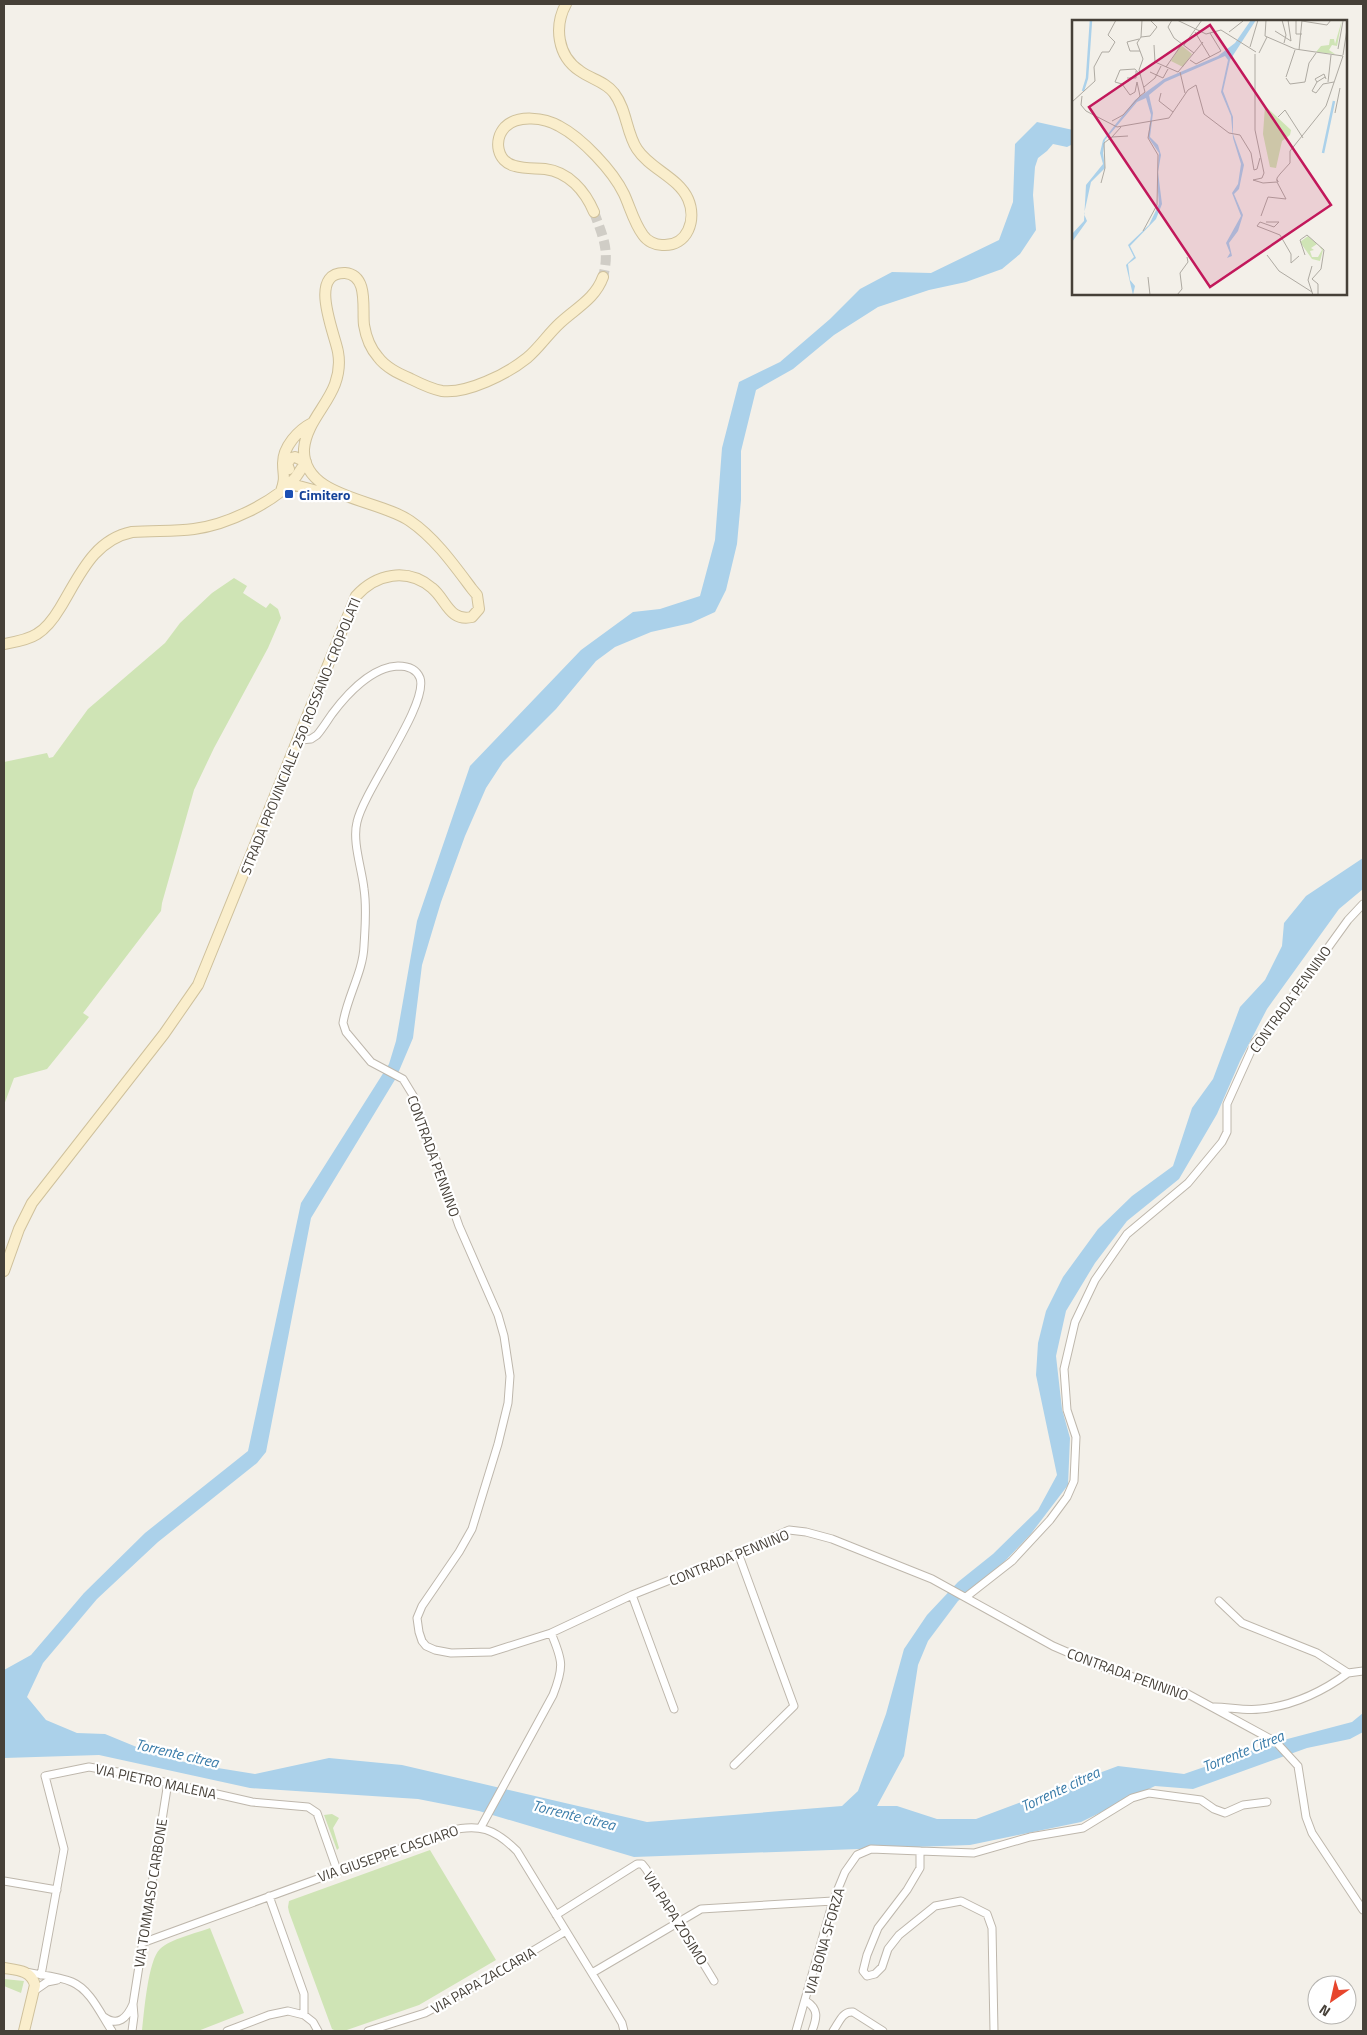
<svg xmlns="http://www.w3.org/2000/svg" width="1367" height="2035" font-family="'Titillium Web',sans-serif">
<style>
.green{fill:#cfe4b5}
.water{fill:#abd1ea}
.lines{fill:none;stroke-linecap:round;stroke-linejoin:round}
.secondary-tunnel{stroke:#d0cdc6;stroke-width:10;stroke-dasharray:10 5;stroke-linecap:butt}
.street-casing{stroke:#beb7ac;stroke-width:9}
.secondary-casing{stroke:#cfc19c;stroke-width:12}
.street{stroke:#fff;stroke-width:7}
.secondary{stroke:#faeecc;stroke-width:10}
.transit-dot{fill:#1a4fb4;stroke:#fff;stroke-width:2}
.labels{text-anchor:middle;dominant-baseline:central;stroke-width:4.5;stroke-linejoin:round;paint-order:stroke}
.transit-label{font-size:14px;font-weight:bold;fill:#164399;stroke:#fff;text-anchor:start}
.street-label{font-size:14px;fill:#464038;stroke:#fff}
.water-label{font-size:15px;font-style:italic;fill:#3a7ca9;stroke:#fff}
.inset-river{fill:none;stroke:#abd1ea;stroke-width:2.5}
.inset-road{fill:none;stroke:#aeaaa2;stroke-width:1}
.view{fill:#c2185b;fill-opacity:0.15;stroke:#c2185b;stroke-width:2.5}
.inset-edge{fill:none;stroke:#464038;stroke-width:2.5}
</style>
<rect width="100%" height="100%" fill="#f3f0e9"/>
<path class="green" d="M234 578 247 586 243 593 266 608 270 603 278 609 281 618 268 648 214 748 194 790 162 903 161 911 83 1013 89 1017 47 1069 14 1078 4 1105V762L47 753 49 758 53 757 88 709 165 643 180 623 212 593Z
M332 1814 339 1818 333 1828 339 1848 337 1850 324 1815Z
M430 1850 496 1960 419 2005 344 2031H336L332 2029 289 1912 288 1907 289 1901Z
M210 1928 244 2013 198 2031H142C144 2013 148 1960 160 1949 170 1939 197 1933 210 1928Z
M4 1979 24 1981 21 1993 4 1986Z"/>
<path class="water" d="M1037 122 1073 130V144L1067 147 1053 144 1047 151 1038 158 1035 167 1033 195 1036 230 1020 254 1002 269 966 282 929 290 878 307 834 335 793 369 756 390 741 451V500L737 544 726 590 715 612 691 623 651 632 615 647 596 661 556 709 503 762 486 788 465 836 441 902 422 965 413 1038 396 1078 311 1218 266 1452 257 1463 158 1542 97 1599 43 1663 27 1697 46 1720 77 1733 105 1734 156 1755 193 1764 255 1774 329 1758 402 1765 647 1822 842 1806 858 1791 886 1714 904 1649 927 1615 958 1582 993 1554 1038 1510 1057 1475 1036 1375 1038 1343 1046 1311 1063 1277 1098 1229 1132 1196 1173 1166 1192 1108 1213 1079 1240 1007 1265 980 1282 946 1284 923 1306 896 1363 858V889L1339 909 1267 1009 1240 1061 1217 1114 1179 1179 1127 1221 1095 1263 1066 1311 1056 1356 1062 1409 1070 1438 1068 1485 1030 1535 1006 1560 958 1601 928 1641 918 1665 904 1756 877 1806H897L937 1819H976L1118 1766 1184 1774 1276 1742 1352 1722 1363 1713V1732L1350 1739 1307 1748 1193 1789 1155 1786 1081 1822 970 1845 634 1857 479 1811 418 1799 250 1788 99 1755 4 1758V1670L31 1655 84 1593 145 1533 248 1451 301 1203 389 1064 396 1041 417 921 470 766 581 650 633 612 660 609 700 596 715 540 722 448 739 382 780 362 830 319 860 289 892 272 931 273 999 240 1013 202 1015 144Z"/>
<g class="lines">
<path class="secondary-tunnel" d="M594 212C603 237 610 250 603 277"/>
<g class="street-casing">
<path id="street" d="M301 740 311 739 317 735C323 728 327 721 332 714 347 694 372 667 398 666 407 666 416 668 420 678 429 704 364 790 357 822 352 842 362 869 364 889 367 908 365 928 364 946 363 972 347 997 343 1023L346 1032 371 1062 403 1079 414 1097 459 1226 498 1315 504 1336 510 1376 508 1403 498 1444 472 1529 459 1552 422 1606 417 1618 419 1632 422 1641 426 1646 435 1650 451 1653 491 1652 551 1633 632 1595 738 1553 789 1530 806 1532 832 1539 932 1579 1053 1646 1104 1668 1186 1693 1276 1742 1298 1766 1306 1817 1312 1833 1363 1910
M632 1595 674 1709
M966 1597 1012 1561 1050 1520 1067 1497 1074 1481 1076 1437 1067 1410 1064 1369 1075 1322 1095 1280 1127 1234 1188 1183 1222 1142 1227 1132V1104L1255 1042 1273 1024 1348 920 1363 904
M1348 1673 1363 1671
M1214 1707C1229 1707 1245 1711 1260 1709 1292 1706 1322 1692 1348 1673L1317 1653 1242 1623 1219 1601
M734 1765 794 1706 738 1553
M481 1827 553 1695C564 1667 563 1661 551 1633
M920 1851 974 1853 1030 1837 1083 1828 1132 1798 1149 1793 1201 1800 1214 1809 1225 1813 1243 1805 1267 1802
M4 1881 57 1890
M269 1896 304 1994V2015L313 2022 318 2031
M556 1915 637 1864H642L646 1869 714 1981
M142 1943 449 1831C479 1823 495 1829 517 1851L615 2011 622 2023 624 2031
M25 1972C40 1975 58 1976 72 1982 91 1990 101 2015 112 2031
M592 1973 701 1909 833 1901
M41 1975 64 1849 45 1776 89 1767 129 1774 252 1802 308 1807 317 1813 337 1870
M34 1991 47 1982 57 1980
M806 2001C819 2009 817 2018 812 2031
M104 2017C118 2027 127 2018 133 2004
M132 2031 134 2016 133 2004 168 1782
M227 2031 269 2015 288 2011 304 2015
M368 2031 425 2013 461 1994 566 1931
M796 2031 833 1901 845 1872 857 1855 871 1849 920 1851V1868L907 1890 878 1928 867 1955 863 1971 867 1976 875 1974 882 1967 888 1949 899 1935 935 1906 961 1901 987 1914 992 1928 994 2031
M833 2031C839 2023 842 2011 853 2012L883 2031"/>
</g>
<g class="secondary-casing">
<path id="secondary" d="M566 4C554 26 557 56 580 71 591 79 606 82 614 93 627 110 626 132 637 149 650 169 678 177 688 199 697 219 688 247 662 245 655 245 647 241 643 235 634 223 630 207 624 194 613 171 582 138 559 126 545 118 518 114 505 127 493 140 497 162 515 166 525 169 535 168 545 169 569 172 585 191 594 212
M289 469 287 464 291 458 295 457 306 462
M284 489 295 485 332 495
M281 491C286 477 283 476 283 463 283 447 298 430 312 423
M4 644C15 642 28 640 37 634 47 628 54 618 60 608 79 577 93 540 132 532 153 530 173 532 194 529 226 525 274 503 295 478 299 473 302 467 306 462
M4 1271 19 1229 32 1203 164 1034 198 985 356 596C376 574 407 567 432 588 446 599 449 622 472 617L479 609 477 595 472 589C454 565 435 538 410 521 379 499 302 498 304 449 306 424 327 406 335 384 339 373 340 363 338 352 335 334 307 272 345 273 369 275 362 309 364 325 366 337 370 348 378 357 386 368 400 374 411 379 421 384 431 389 442 391 467 394 507 374 527 358 539 348 548 334 560 323 576 308 595 299 603 277
M4 1968C17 1970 31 1970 35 1985L24 2031"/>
</g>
<use href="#street" class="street"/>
<use href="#secondary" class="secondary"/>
</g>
<rect class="transit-dot" x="284" y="489" width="10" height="10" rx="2.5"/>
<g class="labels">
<g class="transit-label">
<text x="299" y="494">Cimitero</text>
</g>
<g class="street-label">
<text transform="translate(300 736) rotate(-68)">STRADA PROVINCIALE 250 ROSSANO-CROPOLATI</text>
<text transform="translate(1290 999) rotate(-54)">CONTRADA PENNINO</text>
<text transform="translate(434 1156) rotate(70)">CONTRADA PENNINO</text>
<text transform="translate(729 1557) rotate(-22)">CONTRADA PENNINO</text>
<text transform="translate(1128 1674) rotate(20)">CONTRADA PENNINO</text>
<text transform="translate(156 1781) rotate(12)">VIA PIETRO MALENA</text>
<text transform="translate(388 1853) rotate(-19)">VIA GIUSEPPE CASCIARO</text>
<text transform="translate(150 1893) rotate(-81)">VIA TOMMASO CARBONE</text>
<text transform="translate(676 1918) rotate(58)">VIA PAPA ZOSIMO</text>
<text transform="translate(824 1941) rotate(-74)">VIA BONA SFORZA</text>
<text transform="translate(483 1980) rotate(-30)">VIA PAPA ZACCARIA</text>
</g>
<g class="water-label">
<text transform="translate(1243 1751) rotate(-22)">Torrente Citrea</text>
<text transform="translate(177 1753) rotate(13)">Torrente citrea</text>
<text transform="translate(1060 1789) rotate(-25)">Torrente citrea</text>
<text transform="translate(574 1815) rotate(14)">Torrente citrea</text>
</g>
</g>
<g transform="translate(1072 20)">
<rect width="275" height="275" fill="#f3f0e9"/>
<path d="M270 0 265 26 260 25 257 30 263 34 244 32 249 26 257 25 258 19H262L263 24ZM109 25 120 34 111 47 99 41ZM193 86 219 110 218 115 210 121 204 148 198 147 191 114ZM236 216 245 224 239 228 242 230 238 231 240 237H246L250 230 247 226 250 228 251 230 248 241 240 239 228 222Z" fill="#cfe4b5"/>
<path d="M179 0H184L158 40 151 71 161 97V114L172 145 167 169 162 174 171 195 166 211 157 223 160 236 155 238 158 233 154 223 169 196 160 173 166 164 169 144 161 118 159 96 149 72 156 40 153 36 93 62 77 75 81 93 78 117 86 125 89 135 86 152 90 184 84 199 58 226 64 238 56 244 58 260 63 266 61 275 54 245 62 237 56 225 77 205 87 184 85 159 87 133 76 117 79 95 74 78 65 82 33 120 31 133 33 148 19 162 12 194 15 201 0 222V214L12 201 14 165 31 144 28 133 31 120 63 80 92 59 146 36 163 23Z" fill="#abd1ea"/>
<path class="inset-river" d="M11 71 15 58 19 0M251 133 262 81"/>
<path class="inset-road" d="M100 0 96 7 102 18 122 33M105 0 134 14 149 10 184 32M210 0 214 15 212 23M216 0 219 21M224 0V14H230M230 1 255 5 259 0M203 11 219 21M123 12 138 37M157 12 171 1M193 16 223 29 271 36M193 16 194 0M69 17 78 16 85 7 78 0M69 17 70 0M67 19 55 22 58 31H68M82 25 83 42 106 52 131 22M112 25 130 0M178 27 186 0M266 29 271 1M227 30 230 0M187 33 195 17M183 34V110L192 153 190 158 181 160 191 163 205 162 214 179 196 177 189 196M271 35 275 9M118 40 124 44 149 31 138 13M94 47 110 24M78 52 91 58 96 49M108 52 113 73M69 56 63 49 48 50 43 62 50 64 58 75 63 72 65 62 68 76 73 72 67 50 71 39 65 23 69 17M214 57 223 30M253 57 245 62 240 71 244 73 251 64 262 62M55 58H64V51M214 58 218 64 233 62 237 43 244 33M245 62 243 59 252 54 254 59M256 62 259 35M72 67 83 58 89 46M89 73 87 81 101 92M10 76 9 85 14 91 45 107 97 98 116 70 124 65 132 94 157 113 168 115 179 133 182 150 185 149 188 138M0 82 23 61 22 47 30 32H37L43 22 36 15 44 0M263 93 268 68M206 97 213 90 231 118M40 101 51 95 68 76M49 107 40 117 56 116M204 160H205L206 161V162L205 160V158L208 154 218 143V131L254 86 271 36M29 163 33 148 32 123 40 117M194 202H207L202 207 188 202 185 206 208 215 219 234V243L227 236M71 211 85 185 86 135 76 118 79 101M195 235 207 251 240 272M233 235 228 220 235 215 252 230 249 249 240 259 246 264V275M240 246 236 260 241 275M76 257 78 275M105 275 110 269 108 253 116 242 115 237"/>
<path class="view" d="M138 5 259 185 138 267 17 87Z"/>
<rect width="275" height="275" class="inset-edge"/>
</g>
<rect width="1367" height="2035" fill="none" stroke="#464038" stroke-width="10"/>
<g transform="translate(1332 2000) rotate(214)"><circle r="24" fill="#ffffff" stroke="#b5b3af"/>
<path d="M0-4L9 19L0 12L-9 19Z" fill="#e7452c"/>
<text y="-8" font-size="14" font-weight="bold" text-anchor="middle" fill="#464038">N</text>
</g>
</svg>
